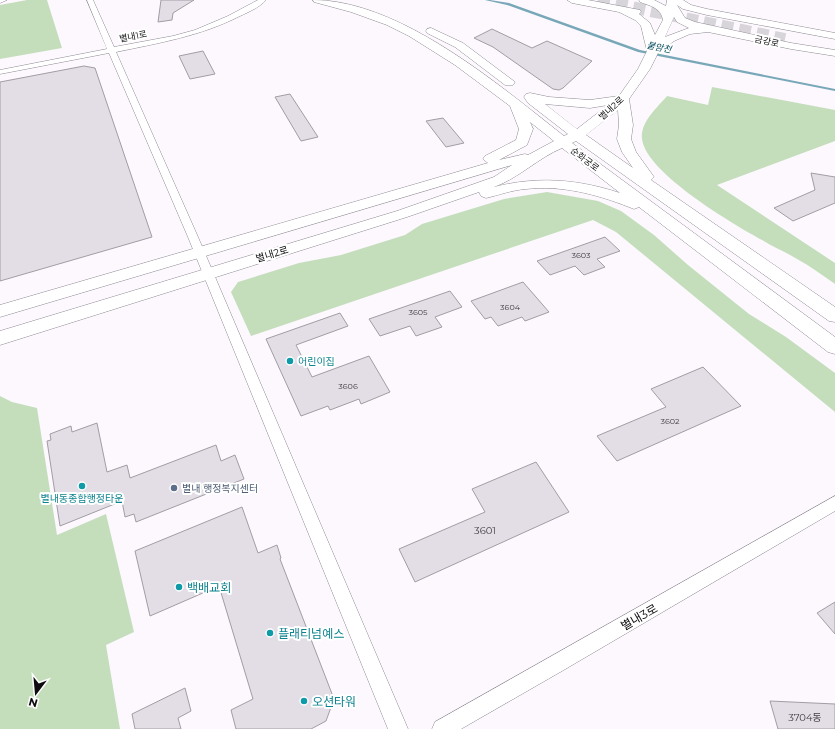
<svg xmlns="http://www.w3.org/2000/svg" width="835" height="729" font-family="Montserrat,'Noto Sans KR',sans-serif">
<style>
.green{fill:#c4debc}
.lines{fill:none;stroke-linecap:round;stroke-linejoin:round}
.stream{fill:#78a7b8;fill-rule:evenodd}
.building{fill:#e3dde6;stroke:#a29ca5}
.secondary-tunnel{stroke:#d8d5da;stroke-width:12;stroke-dasharray:12 6;stroke-linecap:butt}
.street-casing{stroke:#8e8991;stroke-width:1}
.secondary-casing{stroke:#8e8991;stroke-width:1}
.street{fill:#fff;fill-rule:evenodd}
.secondary{fill:#fff;fill-rule:evenodd}
.culture-dot{fill:#0f9aa8;stroke:#fff;stroke-width:1.5}
.service-dot{fill:#5c6f8a;stroke:#fff;stroke-width:1.5}
.labels{text-anchor:middle;dominant-baseline:central;stroke-width:4;stroke-linejoin:round;paint-order:stroke}
.number-label{font-size:8px;fill:#434045}
.far-street-label{font-size:9px;fill:#0e0c0f;stroke:#fff}
.far-water-label{font-size:9px;font-style:italic;fill:#00485a;stroke:#fff}
.street-label{font-size:10px;fill:#0e0c0f;stroke:#fff}
.culture-label{font-size:10px;fill:#0d838f;stroke:#fff;text-anchor:start}
.service-label{font-size:10px;fill:#4e5e75;stroke:#fff;text-anchor:start}
.near-number-label{font-size:10px;fill:#434045}
.near-culture-label{font-size:12px;fill:#0d838f;stroke:#fff;text-anchor:start}
.near-street-label{font-size:12px;fill:#0e0c0f;stroke:#fff}
</style>
<rect width="100%" height="100%" fill="#fcf8fe"/>
<path class="green" d="M27 0H47L62 48 0 59V5Z
M712 87 835 110V141L717 185 835 263V284C822 275 810 266 797 259 786 252 773 247 762 240 733 224 646 173 642 139 640 122 657 108 667 96L708 105Z
M547 192 598 201 621 211 654 235 688 265 749 314 786 337 835 373V412L616 232 593 220 251 336 231 292 238 282 299 263 341 255 405 235 422 224 504 199Z
M0 396 12 402 37 408 57 535 106 514 134 632 106 645 120 729H0Z"/>
<g class="lines">
<path class="stream" d="M485 0H490L509 3 640 50 835 89V91L638 52 507 5Z"/>
</g>
<path class="building" d="M161 0H194L173 13 172 20 158 22Z
M492 29 532 48 547 41 592 61 563 88 559 90 553 89 493 47 474 38Z
M203 51 215 74 190 79 179 56Z
M84 66 95 68 152 237 0 281V82Z
M290 94 318 137 301 141 275 97Z
M443 118 464 143 446 147 426 121Z
M811 173 835 177V203L793 221 774 208 815 190Z
M605 237 620 251 597 259 605 267 584 275 575 266 550 275 537 261Z
M523 282 549 312 525 321 522 317 498 326 491 317 485 319 471 301Z
M450 291 462 307 435 317 442 327 416 336 410 326 380 336 369 319Z
M340 313 348 326 296 345 312 377 369 356 390 392 361 404 359 399 330 410 328 406 301 416 266 339Z
M703 367 741 406 617 461 597 436 666 407 651 389Z
M97 423 107 472 127 465 130 478 216 445 221 461 235 455 244 479 136 522 134 514 125 517 122 501 60 526 47 441 51 440 50 434 71 426 72 432Z
M536 462 569 512 415 582 399 549 485 512 472 489Z
M242 507 258 553 277 545 281 558 280 559 334 699 326 721 311 729H236L231 710 253 699 219 586 150 616 135 551Z
M835 602V634L817 613Z
M185 688 191 711 178 718 181 729H135L132 714Z
M770 701 835 704V729H778Z"/>
<g class="lines">
<path class="secondary-tunnel" d="M598 0 785 39"/>
<g class="street-casing">
<path id="street" d="M0 0H7L0 3Z
M87 0H93L114 47 173 36 195 30 228 16 258 0H266C260 7 249 12 240 16 201 36 159 43 116 52L198 237 408 729H388L188 237 109 53 0 74V70L107 49Z
M835 496V511L562 671 461 729H432L435 722Z"/>
</g>
<g class="secondary-casing">
<path id="secondary" d="M313 0C400 0 499 85 564 136L568 134 528 103 524 97 526 94 530 93 549 97 590 100 619 96 638 69 647 51 641 26 635 20 619 12 572 3 567 0H588L640 10 641 12 639 14 650 23 655 35 663 20C661 8 651 6 640 2L639 0H654L666 6 667 0H683L691 5 707 9 835 33V39L707 15 683 9 677 5 685 18 695 22 791 43 835 50V56L791 49 708 32 690 34 674 41 658 53 650 69 629 99 633 125 631 139 636 152 654 177 651 180 835 307V322L829 321 576 141 572 143 835 337V354L828 352 639 207 634 209 629 207C596 194 561 185 526 189 512 190 499 195 486 198L481 196 479 192 407 217 0 345V331L397 211 494 177 512 165 0 317V305L488 163 483 159 485 156 516 140 519 129 510 106 455 65 409 36 387 25 351 12 314 2ZM674 17 677 22 689 28 665 37ZM545 104 590 108 608 105 577 129ZM618 110 619 125 617 139 622 152 633 168 586 135ZM530 122 554 141 528 155 525 154 499 160 527 145 533 129ZM562 148 620 193C577 179 538 176 494 187 519 178 538 158 562 148Z
M431 28 463 43 515 82 513 85H505L455 47 427 33 426 31 427 29Z"/>
</g>
<use href="#street" class="street"/>
<use href="#secondary" class="secondary"/>
</g>
<g class="culture-dot">
<circle cx="290" cy="361" r="4"/>
<circle cx="82" cy="486" r="4"/>
<circle cx="179" cy="587" r="4"/>
<circle cx="270" cy="633" r="4"/>
<circle cx="304" cy="701" r="4"/>
</g>
<circle class="service-dot" cx="174" cy="488" r="4"/>
<g class="labels">
<g class="number-label">
<text x="581" y="255">3603</text>
<text x="510" y="307">3604</text>
<text x="418" y="312">3605</text>
<text x="348" y="386">3606</text>
<text x="670" y="421">3602</text>
</g>
<g class="far-street-label">
<text transform="translate(133 36) rotate(-11)">별내1로</text>
<text transform="translate(767 41) rotate(12)">금강로</text>
<text transform="translate(611 108) rotate(-42)">별내2로</text>
<text transform="translate(585 159) rotate(37)">순화궁로</text>
</g>
<g class="far-water-label">
<text transform="translate(659 47) rotate(11)">불암천</text>
</g>
<g class="street-label">
<text transform="translate(272 254) rotate(-17)">별내2로</text>
</g>
<g class="culture-label">
<text x="298" y="361">어린이집</text>
<text x="82" y="498" text-anchor="middle">별내동종합행정타운</text>
</g>
<g class="service-label">
<text x="182" y="488">별내 행정복지센터</text>
</g>
<g class="near-number-label">
<text x="485" y="530">3601</text>
<text x="805" y="717">3704동</text>
</g>
<g class="near-culture-label">
<text x="187" y="587">백배교회</text>
<text x="278" y="633">플래티넘예스</text>
<text x="312" y="701">오션타워</text>
</g>
<g class="near-street-label">
<text transform="translate(639 617) rotate(-30)">별내3로</text>
</g>
</g>
<g transform="translate(36 693) rotate(196)" stroke="#ffffff" stroke-width="3" paint-order="stroke">
<path d="M0-3L7 15L0 10L-7 15Z" fill="#0e0c0f"/>
<text y="-6" font-size="11" font-weight="bold" text-anchor="middle" fill="#0e0c0f">N</text>
</g>
</svg>
